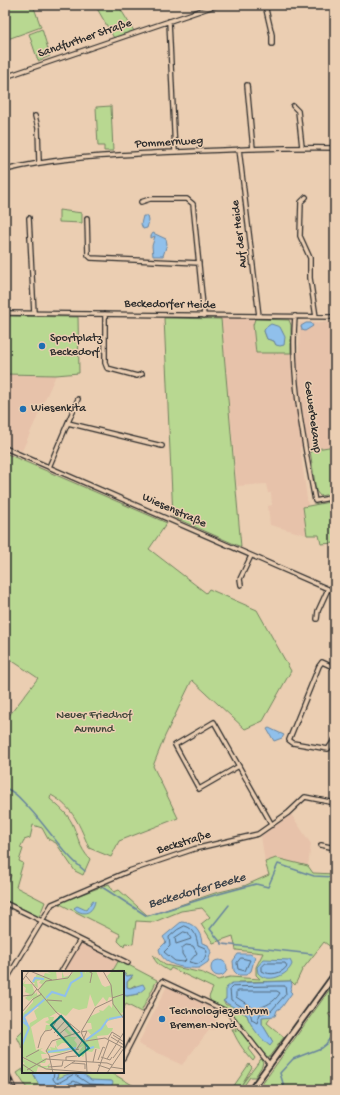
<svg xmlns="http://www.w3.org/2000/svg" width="340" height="1095" font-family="'Gochi Hand',sans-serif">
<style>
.built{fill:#e7c2aa}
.green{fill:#b8d891;stroke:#72825e;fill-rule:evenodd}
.water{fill:#90c0eb;stroke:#68849e}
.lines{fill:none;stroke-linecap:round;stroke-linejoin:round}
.shore{stroke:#536778;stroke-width:1}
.stream{stroke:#68849e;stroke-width:1.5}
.minor-casing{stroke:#2b2b2b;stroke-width:6}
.tertiary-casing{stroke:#2b2b2b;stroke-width:8}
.minor{stroke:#ebceb2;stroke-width:3.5}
.tertiary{stroke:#ebceb2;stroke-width:4.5}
.rail-casing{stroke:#2b2b2b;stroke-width:3}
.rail{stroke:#ebceb2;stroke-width:1.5;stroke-dasharray:4.5;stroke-linecap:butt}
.poi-dot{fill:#1f6fb2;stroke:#ebceb2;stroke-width:1.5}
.labels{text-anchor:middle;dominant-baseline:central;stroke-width:3;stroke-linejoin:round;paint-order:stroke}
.street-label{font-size:12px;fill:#2b2b2b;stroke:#ebceb2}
.poi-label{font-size:12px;fill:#2b2b2b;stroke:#ebceb2;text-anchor:start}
.park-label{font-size:12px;fill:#40453a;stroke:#ebceb2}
.water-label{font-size:13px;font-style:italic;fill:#3a4148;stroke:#ebceb2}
.inset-river{fill:none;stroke:#90c0eb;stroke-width:2}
.inset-road{fill:none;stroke:#9e8d7c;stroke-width:1}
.view{fill:#0f766e;fill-opacity:0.15;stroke:#0f766e;stroke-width:2}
.inset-edge{fill:none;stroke:#2b2b2b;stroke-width:2}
</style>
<rect width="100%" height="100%" fill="#ebceb2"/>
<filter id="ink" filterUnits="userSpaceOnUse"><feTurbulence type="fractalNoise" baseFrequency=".025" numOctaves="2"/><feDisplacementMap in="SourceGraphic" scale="8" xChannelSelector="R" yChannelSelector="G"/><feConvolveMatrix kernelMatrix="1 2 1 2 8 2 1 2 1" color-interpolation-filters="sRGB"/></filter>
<g filter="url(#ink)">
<path class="built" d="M221 319H255L253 325 256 353 299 352 300 323 335 322V446L310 450 300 447 308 506 303 507 307 535 270 525 268 506 272 505 271 493H268L266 484 237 486Z
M5 374 56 375 22 451 5 444Z
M291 814 311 844 308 866 276 858 265 862 261 836Z
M80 943 118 961 112 972H63Z
M167 986 221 1013 213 1030 210 1029 182 1065 138 1044Z
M5 1063 8 1067 20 1090H11L5 1077Z"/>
<path class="green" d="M5 5H33L41 27 5 40Z
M95 5H118L134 31 114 38Z
M42 29 50 56 38 61 29 34Z
M111 106 113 151H104V146H98L96 107Z
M59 210 82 213V223L59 222Z
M5 316 78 317 79 373 56 375 5 374Z
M164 318 221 319 241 547 173 517Z
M255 319 289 320 291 325V353H256L253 325ZM264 331H282L283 334 276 345 274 341 267 339Z
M335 446V493L320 496 316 491 310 450Z
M5 453 167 523 149 549 206 593 209 589 257 610 291 671 263 721 245 729 192 680 165 736 153 766 178 818 119 841 111 857 89 848C80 826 73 807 51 795L50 799C58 806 67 813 72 823 78 836 79 848 90 859L83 875 75 871 56 843 48 839 42 828 33 825 30 838 24 840 20 848 23 849 19 861 23 863 16 887 45 902 39 917 5 900V888L11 875 5 872V721L38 678 5 656Z
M335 501V543L321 544 319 535H307L303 507Z
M276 858 308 866 313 873 335 874V950L324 942 302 970 295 985 291 981 238 982 227 994 226 999 223 1001 226 1005H232L247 1015C250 1028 262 1035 273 1042L262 1024V1017L272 1015 267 1023 284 1037 269 1057 266 1056 229 1010 211 1002 209 997 213 988 171 968 169 971C162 967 155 964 153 955L165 965 203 973 218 980 230 977 260 979 256 975V967L263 953 236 950 233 936 213 943 201 924 210 917 202 908 181 911 154 922 136 921 133 944 125 943 124 947 118 941 120 934 58 903 109 884 114 892 119 890 147 915 154 914 215 893 244 886 269 875 265 862Z
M119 960 157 980 141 1012 126 1004 123 1010V994L127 996 138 994 135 985 130 988 127 987V982L132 978 131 975 127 976 123 972H112Z
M335 982 334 1012 328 1014 334 1021 335 1020V1090H258Z
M231 1026 236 1032 235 1027 236 1026 251 1045 248 1049 255 1058 253 1061C243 1050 236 1040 231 1026Z
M23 1031V1049L17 1037Z
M261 1059 263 1061 262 1066 255 1077H250L241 1090H231L249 1064 252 1067 242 1084Z
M23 1069V1072H32L39 1085 49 1090H28L17 1073Z
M58 1072H110L141 1090H109L111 1081 57 1080Z"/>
<path class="water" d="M143 216H148L149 221 147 228 143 229 141 224Z
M153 233 166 239 167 244 163 256H153L152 246 155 236 151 238V236Z
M306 323H311L313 326 305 331 302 330 301 326Z
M271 324 280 327 285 337 284 345 280 346 276 345 274 341 267 339 264 331 265 328Z
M269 728 284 735 282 738 274 741 267 729Z
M93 900 95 901C93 913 83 917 74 908L77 906 86 910Z
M181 922C193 922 201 931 202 943L208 945 211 952 208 962 199 968C186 969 162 966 159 949L166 942 163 937Z
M238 954H250L255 957 251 971 246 975H238L234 971 233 961Z
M264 959 290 960 292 964C288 976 267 984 258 973L257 967Z
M211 968a8 8 0 1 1 16 0a8 8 0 1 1-16 0Z
M123 973 127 976 133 975 127 982V987L130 988 143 984 145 988 138 994 126 996 123 994Z
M291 981 292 985 290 991 292 993 282 1007 277 1010 275 1016 262 1017V1024L273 1042 270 1046C261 1039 250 1026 247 1015L223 1001 226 999V988L232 983Z
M32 1072H58L57 1079C69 1073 80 1069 91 1080L112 1081 113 1083 109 1090H49L39 1085Z"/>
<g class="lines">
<path class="shore" d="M185 926C195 929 196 936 198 945L205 948 207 952 204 960 198 964 189 962 197 953 193 946 186 945 182 948V954L186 960 184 962 175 961 164 952 170 946 169 937 177 930Z
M184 932 188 933 191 939 176 944 175 938Z
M241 958 250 960 245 971 238 969 237 963Z
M266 963H285L287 966C282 974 270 976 262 971V967Z
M277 986H285L286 994 271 1011 260 1014 257 1023 252 1020 250 1012 231 1000 230 989 232 987Z
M238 991H277L280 993C273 1004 267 1004 256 1010L236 997V993Z
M54 1072 53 1079 56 1083 60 1082 74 1074 89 1084 104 1085 105 1090
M56 1090 74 1081C85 1086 87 1088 99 1090"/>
<path class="stream" d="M5 788C16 792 21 800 29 808 48 828 63 854 85 871
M102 887 147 916 215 895 256 884 268 887 278 864 314 876 335 877
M229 905 210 929 222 944 312 954
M5 1076 12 1090
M285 1090 280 1073 293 1059 321 1048 326 1044 330 1038 335 1017"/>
<g class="minor-casing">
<path id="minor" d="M265 5 272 35V44
M169 21 175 152
M5 77 217 5
M247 85 253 149
M293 106 298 111 302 147
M35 116 38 128 39 162
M239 149 259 316
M5 170C54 158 103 156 153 153 213 150 274 147 335 148
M306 197 301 202 300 236 310 258V278L316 317
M141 202 150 199H187L193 204 204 316
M29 218 34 313
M87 218 88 255 91 258 199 263
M5 313 335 317
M105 314V363L107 368 137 376 142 374
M295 316C290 378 304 441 315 501L335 497
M68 423 162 446
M5 448 335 592
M49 467 78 399
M241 585 240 579 251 556
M317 619 318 611 328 589
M335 668 322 662 319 666 289 740 293 743 328 749 335 739
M239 766 199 789 175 745 214 722 272 825
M321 845 335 848
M5 903 128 963
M61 972 80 940
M5 982 52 904 129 871 194 849 258 834 288 813 305 797 335 803
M123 1058 162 981 228 1012 270 1065"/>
</g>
<g class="tertiary-casing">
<path id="tertiary" d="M251 1090 335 974"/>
</g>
<use href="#minor" class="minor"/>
<use href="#tertiary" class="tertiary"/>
<g class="rail-casing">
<path id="rail" d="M5 1066 16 1090"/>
</g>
<use href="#rail" class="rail"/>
</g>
</g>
<g class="poi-dot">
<circle cx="42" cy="346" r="4"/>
<circle cx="23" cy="409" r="4"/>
<circle cx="162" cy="1019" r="4"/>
</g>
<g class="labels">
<g class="street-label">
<text transform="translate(85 39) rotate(-19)">Sandfurther Straße</text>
<text transform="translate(169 143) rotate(-3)">Pommernweg</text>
<text transform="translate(240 234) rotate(-97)">Auf der Heide</text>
<text transform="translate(170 305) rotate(1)">Beckedorfer Heide</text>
<text transform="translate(312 417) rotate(82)">Gewerbekamp</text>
<text transform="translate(174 511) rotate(24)">Wiesenstraße</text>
<text transform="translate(184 843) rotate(-17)">Beckstraße</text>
</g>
<g class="poi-label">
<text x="50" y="339">Sportplatz<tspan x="50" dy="14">Beckedorf</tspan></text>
<text x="31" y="409">Wiesenkita</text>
<text x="170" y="1012">Technologiezentrum<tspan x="170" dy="14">Bremen-Nord</tspan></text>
</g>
<g class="park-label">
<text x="94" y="716">Neuer Friedhof<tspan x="94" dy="14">Aumund</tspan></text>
</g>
<g class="water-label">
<text transform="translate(197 891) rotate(-16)">Beckedorfer Beeke</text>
</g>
</g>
<g transform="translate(22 971)">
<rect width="102" height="102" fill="#ebceb2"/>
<path d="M24 0H34L35 9 43 8 40 7V0L42 6 49 4 52 0H63V3L64 0H74L80 14 83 16 89 14 85 5 90 0H102V41L99 42 102 45 83 51 86 57H91L90 60 86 64 75 65 78 78 73 77 70 81 64 80 61 86 56 82 61 75 54 78 69 64 65 59 70 58 69 52H64L69 45 78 41 77 39 81 40 87 34 90 37 91 27 87 26 85 31 81 26 73 36 68 23 65 37 57 39 51 37 44 45 36 41 27 46H32L31 50 34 51 28 58 23 60 24 54H29L23 51 27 49 26 46 22 47 9 56 14 79 21 77 18 79 25 83H19L20 88 25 87 23 92H18L19 95H25L28 92 27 96H23L37 100 16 96 14 102H0V94L3 92 0 91V87L8 91 0 85V44L11 31V27L7 30 3 27 8 23 3 21 4 17 0 14 4 9 2 13H10L13 23 15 21V24L19 23 17 20 20 13 17 12 19 9 15 10 16 17 12 14 13 12H10L15 3 21 6 23 2 29 3ZM14 35 17 36 12 40 15 48 8 52 7 56 2 46ZM44 57 50 63 48 66H55L52 69 55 73 54 77 38 82H26L24 80 26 77 29 79 28 76 33 77V74L37 80 47 76 48 72H40L35 76 34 70 47 64 42 59Z" fill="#b8d891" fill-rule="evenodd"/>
<path class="inset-river" d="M11 11 13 7 22 8M24 27 30 21 43 25 49 12 60 5 59 0M4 43 0 50 6 55M2 46 23 28M87 48 102 45M64 69 79 58 86 48M65 73V78L72 76M0 74 7 57 2 46M26 81 54 77"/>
<path class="inset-road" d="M8 0 30 9M66 0 70 2 68 12M81 0 89 14 91 33 102 48M4 5 34 41 58 61M0 10 7 0M16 19 24 10 46 7 51 0M0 25 10 24 15 18M90 27 102 23M25 29 40 30M0 41 11 28 20 23M29 59 38 44M59 61 73 37 90 29M59 61 63 70 65 101M59 61 65 60 62 67M32 62 44 49M91 64 102 71M35 65 49 53M89 66 102 74M86 68 90 61 98 66M64 70 83 67 102 77M16 77 19 66 23 60 29 59M54 79 62 67M24 80 30 70 58 61M24 80 27 84 31 102M0 86 24 98 77 102M4 86 17 79M28 86 57 78M79 86 88 89 90 86M91 87 100 75M85 88 102 61M44 89V86L55 85M76 89 81 76 83 77M71 91 74 78M50 92 63 93V98M0 93 13 102M76 94 88 98M26 96 40 95 41 90M89 96 102 98M42 97 53 90M5 99 24 88 85 92 90 94M75 102 87 69M85 102 102 77"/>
<path class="view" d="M39 45 67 77 57 85 29 54Z"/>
<rect width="102" height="102" class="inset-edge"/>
</g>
<rect width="340" height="1095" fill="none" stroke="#ebceb2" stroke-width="20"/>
<rect x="10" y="10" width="320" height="1075" fill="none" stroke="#2b2b2b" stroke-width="1.5" filter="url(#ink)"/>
</svg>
